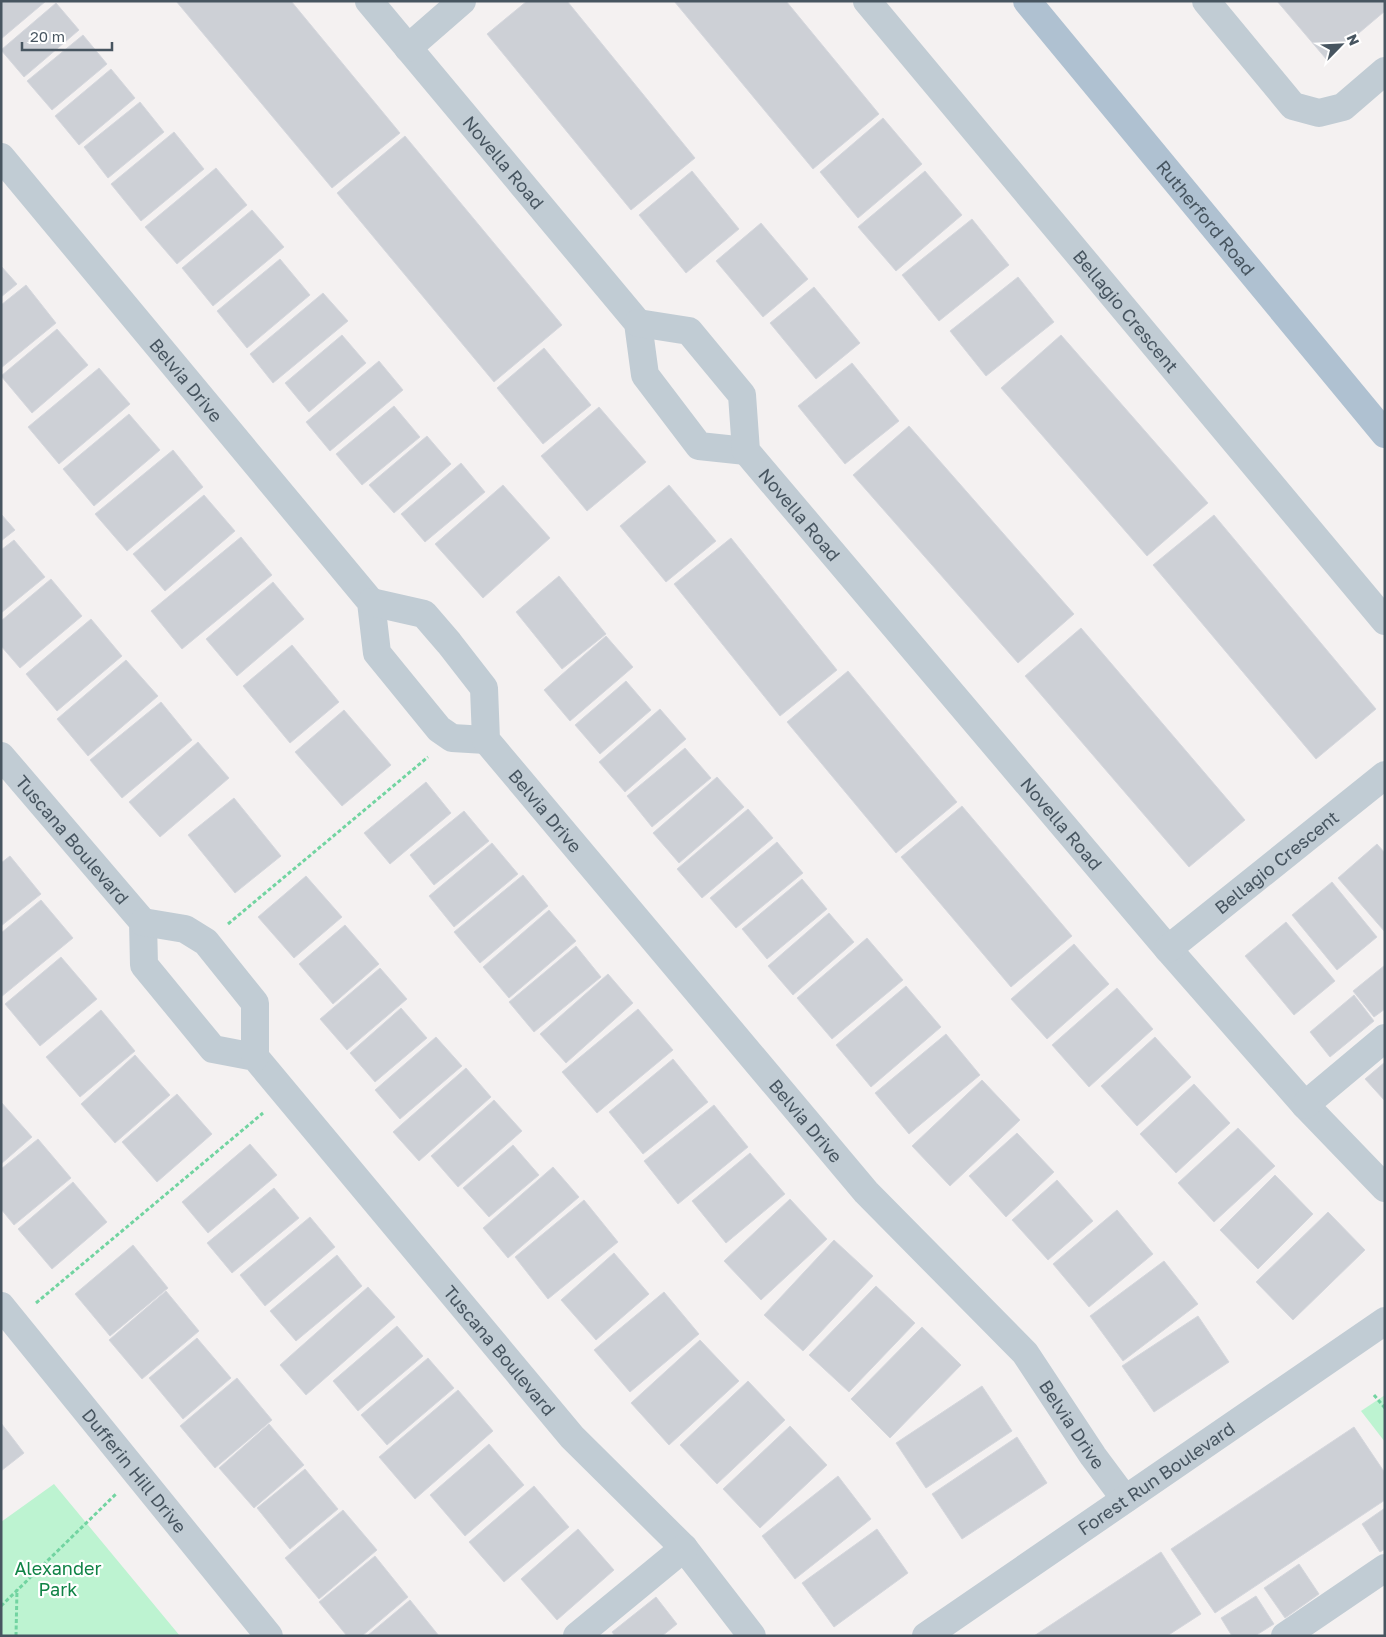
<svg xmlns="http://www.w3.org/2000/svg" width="1386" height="1637" font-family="'Golos Text',sans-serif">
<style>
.green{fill:#bdf3d1}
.building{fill:#cdd0d6;stroke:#d5d7dd}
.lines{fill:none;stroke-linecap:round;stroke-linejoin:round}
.path{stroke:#72d4a1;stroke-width:3;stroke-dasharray:4 2.5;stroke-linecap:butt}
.minor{stroke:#c1ccd4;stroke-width:28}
.major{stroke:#afc1d1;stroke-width:28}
.labels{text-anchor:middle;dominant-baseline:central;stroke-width:4.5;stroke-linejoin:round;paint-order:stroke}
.street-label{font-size:18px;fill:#475560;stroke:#fff}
.park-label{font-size:18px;fill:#108346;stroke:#fff}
</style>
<rect width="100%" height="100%" fill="#f4f1f1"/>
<path class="green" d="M1385 1395V1442L1361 1411Z
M54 1484 180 1636H1V1522Z"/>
<path class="building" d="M1 1H46L1 39Z
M176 1H291L400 133 332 188Z
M527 1H567L695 158 631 210 487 34Z
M674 1H786L879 114 813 169Z
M1277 1H1385V11L1327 60Z
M56 3 79 30 24 77 1 50Z
M83 35 107 64 52 110 27 81Z
M111 69 135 98 79 145 55 116Z
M140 102 164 132 108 178 84 147Z
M883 118 922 164 858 218 820 172Z
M174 132 204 169 141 221 111 184Z
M405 136 562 325 494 382 337 193Z
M216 168 247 205 177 264 145 227Z
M692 171 739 229 686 273 639 215Z
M925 171 962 215 896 271 858 227Z
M252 210 284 247 213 306 182 268Z
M972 219 1009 265 939 321 902 275Z
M761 223 808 279 763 317 716 261Z
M280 259 310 295 247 348 217 311Z
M1 266 17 284 1 297Z
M1018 277 1054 322 986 376 950 331Z
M26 285 56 323 1 368V305Z
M814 287 860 343 816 379 770 323Z
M323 293 348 321 273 383 250 354Z
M57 329 88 365 32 413 1 376Z
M342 335 366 363 309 412 285 383Z
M1061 335 1208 503 1147 556 1001 388Z
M544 348 591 405 543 444 497 388Z
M379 361 403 390 330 451 306 422Z
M852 363 899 421 845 464 798 406Z
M99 368 130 404 59 464 28 427Z
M394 406 420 437 362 485 336 454Z
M599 407 646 462 587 511 541 456Z
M129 414 160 450 94 506 63 469Z
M909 426 1074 614 1018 663 853 475Z
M427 436 451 464 394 513 369 485Z
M173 450 203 487 127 551 95 514Z
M461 463 485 492 425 542 401 514Z
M503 485 550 538 483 598 435 544Z
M669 485 716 541 666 582 620 526Z
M204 495 235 531 165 591 133 554Z
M1 514 15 530 1 541Z
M1214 515 1376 709 1316 759 1153 565Z
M241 537 272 575 182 649 151 611Z
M731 538 837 670 780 716 674 584Z
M14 540 45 577 1 613V550Z
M559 576 606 634 562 669 516 612Z
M51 579 82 616 20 668 1 646V621Z
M273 582 304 619 237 676 206 639Z
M91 619 122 656 57 711 26 674Z
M1081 628 1245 820 1189 867 1025 676Z
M606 636 633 667 570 721 544 690Z
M292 645 339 702 290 743 243 686Z
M126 660 158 696 88 756 57 719Z
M848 671 957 802 896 853 787 722Z
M626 681 651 710 600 754 575 725Z
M161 702 192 740 122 798 90 760Z
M660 709 686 739 625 792 599 762Z
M344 710 391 765 342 806 295 752Z
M198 742 229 778 160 837 129 802Z
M685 748 711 778 652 827 627 796Z
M717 777 744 807 679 863 653 833Z
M426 782 451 813 390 864 364 833Z
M234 798 281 856 235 893 188 835Z
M962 806 1072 936 1011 987 901 857Z
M748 809 773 838 702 898 677 869Z
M464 811 489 841 434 885 410 855Z
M777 842 803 873 736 928 710 898Z
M492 843 518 874 454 927 429 896Z
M1377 844 1385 853V932L1338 878Z
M10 856 41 894 1 926V863Z
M523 875 548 906 480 963 454 932Z
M306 876 342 917 294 958 258 917Z
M802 879 827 909 767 959 742 929Z
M1332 882 1377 937 1337 970 1292 915Z
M41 900 73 938 1 997V933Z
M549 910 576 941 509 998 483 967Z
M829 913 854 942 793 995 768 966Z
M1286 922 1335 981 1294 1015 1245 956Z
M345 925 379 964 333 1004 299 964Z
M867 938 903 980 832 1039 797 998Z
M1074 944 1109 984 1047 1039 1011 999Z
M576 946 601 977 534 1032 509 1002Z
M61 957 97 999 40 1046 5 1004Z
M1385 965V1009L1374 1017 1353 991Z
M380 968 407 999 347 1050 320 1019Z
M608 974 633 1003 566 1063 540 1034Z
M906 986 941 1027 871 1087 836 1045Z
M1117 988 1153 1029 1089 1087 1052 1045Z
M1354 995 1374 1021 1330 1057 1310 1032Z
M401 1008 427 1038 375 1082 350 1053Z
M638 1009 673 1050 597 1113 562 1072Z
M101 1010 135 1051 80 1097 46 1057Z
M946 1034 980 1075 909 1134 875 1093Z
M436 1037 462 1066 400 1119 375 1090Z
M1155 1037 1191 1077 1137 1126 1101 1086Z
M135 1055 170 1095 115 1143 81 1104Z
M673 1059 708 1102 643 1154 609 1112Z
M1385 1062V1101L1365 1079Z
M466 1068 491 1097 419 1161 393 1132Z
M982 1080 1020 1120 950 1186 912 1146Z
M1194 1084 1230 1123 1176 1173 1140 1134Z
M177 1094 212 1134 157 1182 122 1142Z
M494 1100 522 1131 458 1187 431 1156Z
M1 1102 32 1137 1 1164Z
M714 1105 748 1147 678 1204 644 1161Z
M1238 1128 1275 1166 1214 1222 1178 1183Z
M1017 1133 1054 1172 1006 1217 969 1176Z
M38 1139 71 1178 14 1225 1 1209V1169Z
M250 1144 277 1175 208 1233 182 1202Z
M513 1145 539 1175 489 1217 463 1188Z
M750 1153 785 1194 726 1243 692 1201Z
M553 1167 579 1197 508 1258 483 1228Z
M1275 1175 1313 1214 1258 1269 1220 1230Z
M1057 1180 1093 1221 1048 1260 1012 1220Z
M73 1182 107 1222 52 1269 18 1229Z
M274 1188 299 1218 232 1273 207 1243Z
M790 1199 827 1239 761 1300 724 1261Z
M584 1200 618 1242 548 1299 515 1257Z
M1117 1210 1153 1254 1089 1307 1053 1264Z
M1328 1212 1365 1250 1293 1320 1256 1282Z
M310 1217 335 1247 265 1306 240 1275Z
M834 1240 873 1276 803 1351 764 1315Z
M133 1245 168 1288 110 1336 75 1294Z
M614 1253 649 1294 596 1340 561 1300Z
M337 1255 362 1286 296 1341 270 1311Z
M1164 1261 1198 1304 1123 1361 1090 1316Z
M876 1286 915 1323 849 1392 809 1355Z
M368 1287 395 1317 306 1395 280 1365Z
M166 1291 199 1331 142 1379 109 1340Z
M664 1292 699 1334 630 1392 594 1350Z
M1198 1316 1229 1362 1154 1412 1122 1366Z
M397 1326 423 1356 358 1411 333 1381Z
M922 1327 961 1365 890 1438 851 1399Z
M197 1338 231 1378 183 1419 149 1378Z
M700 1340 739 1381 669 1445 631 1403Z
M428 1358 454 1388 387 1445 361 1415Z
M237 1378 272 1420 215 1468 180 1426Z
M748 1381 785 1420 717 1484 680 1445Z
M982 1386 1012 1431 926 1488 896 1443Z
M458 1390 493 1431 415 1499 379 1457Z
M1 1423 24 1453 1 1471Z
M269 1424 304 1465 254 1508 219 1468Z
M790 1426 827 1465 760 1528 723 1489Z
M1354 1427 1385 1473V1500L1215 1613 1171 1549Z
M1017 1437 1047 1483 962 1539 932 1494Z
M489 1444 524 1485 465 1536 430 1495Z
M305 1469 338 1509 290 1549 257 1508Z
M838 1476 871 1519 795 1579 762 1536Z
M534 1486 569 1527 504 1582 469 1542Z
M1385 1508V1549L1380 1552 1362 1524Z
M343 1510 377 1550 319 1599 285 1558Z
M578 1529 614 1570 557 1620 521 1579Z
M877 1529 908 1573 834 1627 802 1583Z
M1161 1552 1201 1614 1167 1636H1034Z
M375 1556 408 1597 362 1636H347L319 1602Z
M1299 1564 1319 1594 1285 1618 1264 1588Z
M1256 1596 1274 1624 1255 1636H1232L1221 1618Z
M656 1597 677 1624 662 1636H615L612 1632Z
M410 1600 439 1636H367Z"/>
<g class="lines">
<path class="path" d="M228 924 428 757
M36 1303 263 1113
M1374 1395 1385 1408
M1 1606 117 1493
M16 1636 17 1589"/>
<g class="minor">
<path id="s1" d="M369 1 638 323 645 375 699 446 746 451"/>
<path id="s2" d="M867 1 1385 621"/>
<path d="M1206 1 1293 106 1319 113 1343 107 1385 71"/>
<path d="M408 48 462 1"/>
<path id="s3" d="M1 157 371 602 377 653 439 729 452 738 486 740"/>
<path id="s4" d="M638 323 689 331 742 395 746 451 1168 949 1305 1105 1385 1188"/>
<path id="s5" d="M371 602 424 614 449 643 484 688 486 740 866 1192 1025 1353 1093 1456 1125 1499"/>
<path id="s6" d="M1 756 143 922 144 965 213 1049 255 1057 572 1437 684 1548 752 1636"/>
<path d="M143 922 185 929 206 942 255 1003V1057"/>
<path id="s7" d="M1168 949 1385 775"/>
<path d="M1305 1105 1385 1038"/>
<path id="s8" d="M1 1306 269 1636"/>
<path d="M577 1636 684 1548"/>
<path id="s9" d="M926 1636 1385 1321"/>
<path d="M1285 1636 1385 1568"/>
</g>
<path class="major" id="s10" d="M1027 1 1385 434"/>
</g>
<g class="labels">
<g class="street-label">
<text stroke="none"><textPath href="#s1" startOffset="210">Novella Road</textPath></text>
<text stroke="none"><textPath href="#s10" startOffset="281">Rutherford Road</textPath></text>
<text stroke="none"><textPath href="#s2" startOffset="404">Bellagio Crescent</textPath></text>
<text stroke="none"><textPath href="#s3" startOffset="290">Belvia Drive</textPath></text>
<text stroke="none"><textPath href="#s4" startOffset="274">Novella Road</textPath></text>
<text stroke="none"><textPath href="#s5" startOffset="294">Belvia Drive</textPath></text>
<text stroke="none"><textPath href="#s4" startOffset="679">Novella Road</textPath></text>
<text stroke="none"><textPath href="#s6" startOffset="110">Tuscana Boulevard</textPath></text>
<text stroke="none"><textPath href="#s7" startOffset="139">Bellagio Crescent</textPath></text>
<text stroke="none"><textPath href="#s5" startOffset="699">Belvia Drive</textPath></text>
<text stroke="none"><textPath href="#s6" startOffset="795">Tuscana Boulevard</textPath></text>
<text stroke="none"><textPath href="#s5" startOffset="1104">Belvia Drive</textPath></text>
<text stroke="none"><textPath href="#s8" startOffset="212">Dufferin Hill Drive</textPath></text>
<text stroke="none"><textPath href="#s9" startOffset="279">Forest Run Boulevard</textPath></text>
</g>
<g class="park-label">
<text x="58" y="1568">Alexander<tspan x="58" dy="21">Park</tspan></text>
</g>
</g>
<rect width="1386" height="1637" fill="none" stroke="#475560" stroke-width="5"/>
<g transform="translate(1341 45) rotate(66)" stroke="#ffffff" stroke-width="4" paint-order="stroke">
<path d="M0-4L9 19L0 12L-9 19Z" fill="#475560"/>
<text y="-8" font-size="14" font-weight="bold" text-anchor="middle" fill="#475560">N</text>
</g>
<path d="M22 42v8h90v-8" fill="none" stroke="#475560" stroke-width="2.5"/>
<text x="30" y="42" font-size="15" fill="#475560" stroke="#ffffff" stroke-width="4" paint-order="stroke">20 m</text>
</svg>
